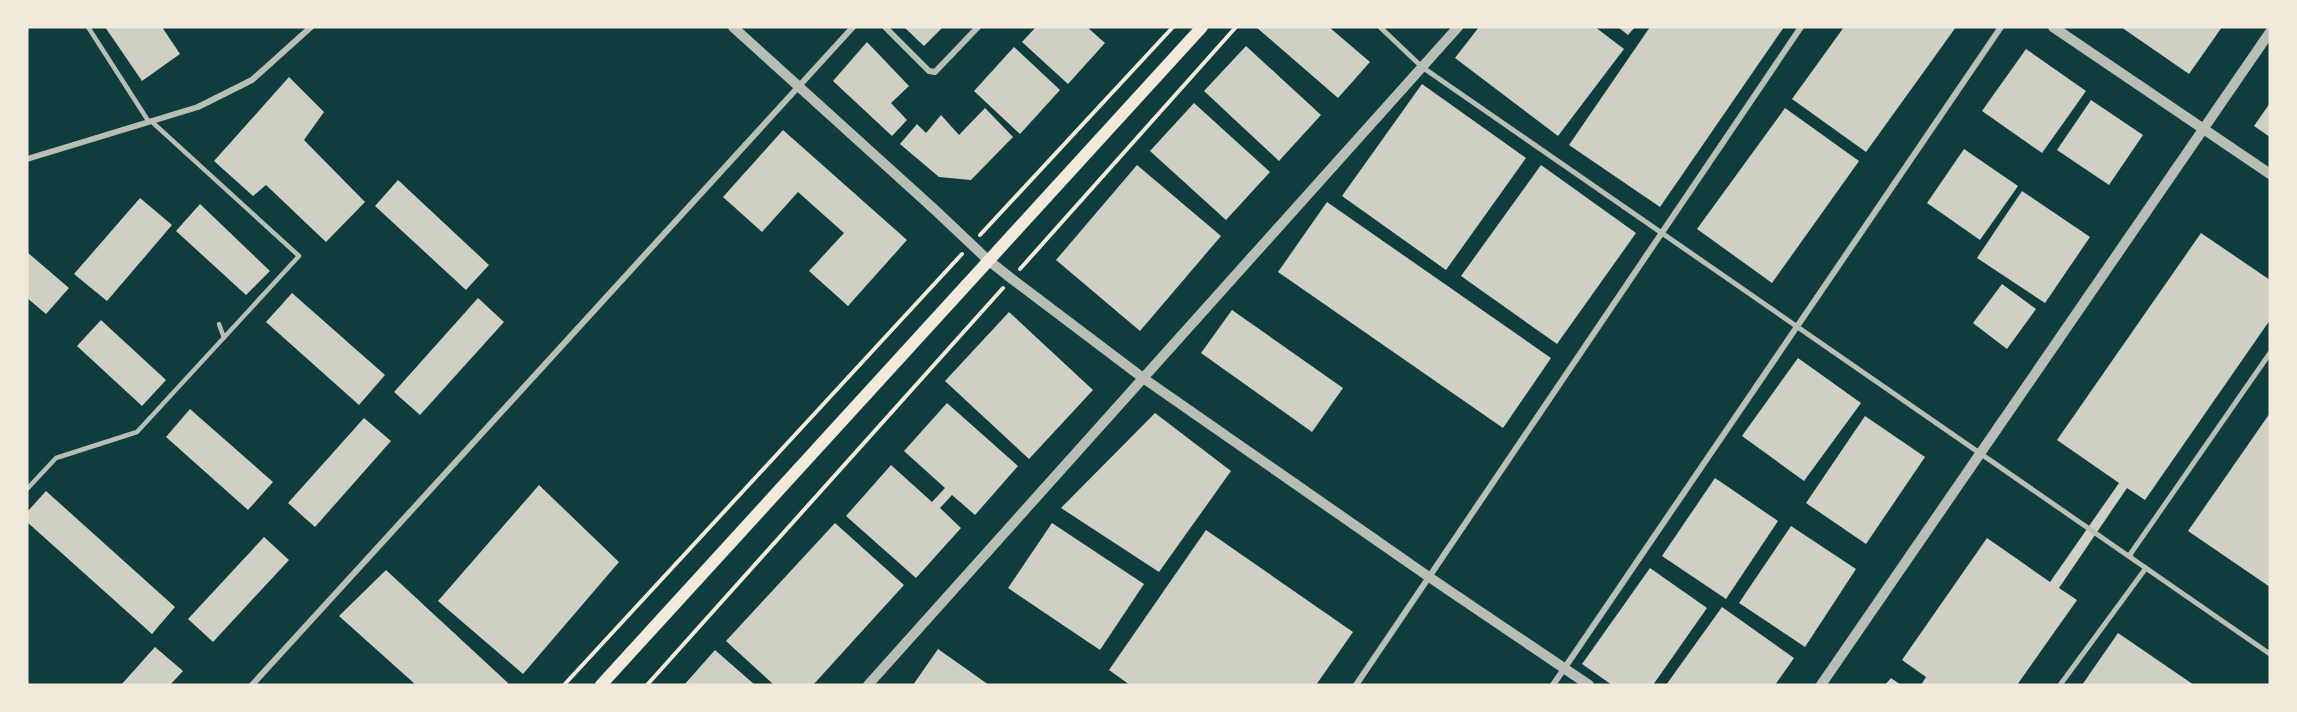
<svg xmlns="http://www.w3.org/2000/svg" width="2297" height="712" font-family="'Noto Serif',serif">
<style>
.building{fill:#cfcfc3}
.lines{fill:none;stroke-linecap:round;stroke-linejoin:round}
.path{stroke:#f1e9da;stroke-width:4}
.service{stroke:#b8beb3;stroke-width:4.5}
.pedestrian{stroke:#b8beb3;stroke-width:5}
.minor{stroke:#b8beb3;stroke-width:6}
.tertiary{stroke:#b8beb3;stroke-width:10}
.secondary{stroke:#f1e9da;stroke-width:12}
</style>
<rect width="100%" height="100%" fill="#0f3d3e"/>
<path class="building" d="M105 27H162L180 54 142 81Z
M904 27H943L924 46Z
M1036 27H1087L1105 43 1068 84 1022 42Z
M1256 27H1329L1370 62 1338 98Z
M1479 27H1595L1624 49 1558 136 1455 58Z
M1618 27H1635L1628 35Z
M1650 27H1784L1660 207 1569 145Z
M1844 27H1956L1866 152 1792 99Z
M2121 27H2222L2189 74Z
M867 42 909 86 891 103 907 120 892 136 833 81Z
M1246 46 1321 115 1279 161 1204 91Z
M1014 47 1060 90 1020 134 974 91Z
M2026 49 2086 91 2042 153 1982 111Z
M289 77 324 112 304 140 365 202 326 242 266 185 253 196 214 161Z
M1422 84 1526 158 1446 270 1342 196Z
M2091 100 2143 135 2109 185 2057 150Z
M1194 103 1270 172 1226 220 1150 151Z
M2270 103V137L2254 126Z
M985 108 1013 137 971 180 939 177 900 144 917 124 926 133 941 115 959 135Z
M1785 108 1859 161 1772 283 1697 229Z
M783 130 907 240 848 306 809 271 844 233 798 192 762 232 723 197Z
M1964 149 2018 186 1980 240 1927 203Z
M1137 165 1221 236 1140 331 1056 260Z
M1541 165 1636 233 1557 344 1461 276Z
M398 180 489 265 466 290 375 206Z
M2022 191 2090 237 2045 303 1977 258Z
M140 198 172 225 107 301 74 274Z
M1327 202 1551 358 1503 428 1278 272Z
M200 204 270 271 246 295 176 231Z
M2201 233 2270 280V320L2145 500 2127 488 2059 588 2077 600 2017 685H1921L1926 677 1902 660 1987 538 2050 582 2119 483 2057 440Z
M27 252 69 288 46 314 27 298Z
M2002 284 2036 309 2007 349 1973 323Z
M292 293 385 375 359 405 266 322Z
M478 298 504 322 420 415 394 392Z
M1232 310 1343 388 1312 432 1201 353Z
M1009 312 1093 390 1029 459 945 381Z
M101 320 166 380 142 406 77 346Z
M1798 358 1861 403 1804 481 1742 436Z
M947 403 1018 466 975 515 952 495 940 508 961 528 916 578 846 516 891 465 932 502 945 488 904 451Z
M190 409 273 482 248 510 166 437Z
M1155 413 1231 471 1159 572 1061 508Z
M2270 413V587L2188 531Z
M1865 416 1925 457 1866 544 1806 503Z
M364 418 391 441 315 527 288 503Z
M1715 478 1778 521 1726 599 1662 556Z
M539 485 619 562 523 674 438 601Z
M46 491 175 607 152 634 27 522V512Z
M835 523 904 585 813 685H774L726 641Z
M1052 523 1144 584 1100 650 1008 588Z
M1791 526 1856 569 1805 647 1739 603Z
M1206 530 1353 632 1316 685H1130L1109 670Z
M264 537 289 560 213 642 188 619Z
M1650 568 1707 608 1653 685H1612L1582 664Z
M386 570 508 683 507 685H416L339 616Z
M1722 607 1794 658 1775 685H1666Z
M2118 633 2194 685H2082Z
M155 647 183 671 170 685H121Z
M938 649 989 685H913Z
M715 650 755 685H684Z
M1891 678 1901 685H1885Z"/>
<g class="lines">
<path class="path" d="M980 235 1173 27
M1020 269 1236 27
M564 685 962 254
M647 685 1003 288"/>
<path class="service" d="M88 27 149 122
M219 324 224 338
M27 489 56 458 137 432 299 256 151 121"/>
<path class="pedestrian" d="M1380 27 1422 67 2270 654
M2131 557 2129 556 2270 353
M2060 685 2146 568 2143 566"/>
<path class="minor" d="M885 27 929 71 935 72 978 27
M27 159 198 107 252 80 311 27
M252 685 853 27
M1356 685 1801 27
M1553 685 2001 27"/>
<path class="tertiary" d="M733 27 934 209 988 260 1012 279 1143 378 1429 577 1589 685
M2053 27 2270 174
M868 685 1458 27
M1821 685 2270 32"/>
<path class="secondary" d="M601 685 1202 27"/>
</g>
<rect width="2297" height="712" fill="none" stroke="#f1e9da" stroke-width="57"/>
</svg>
